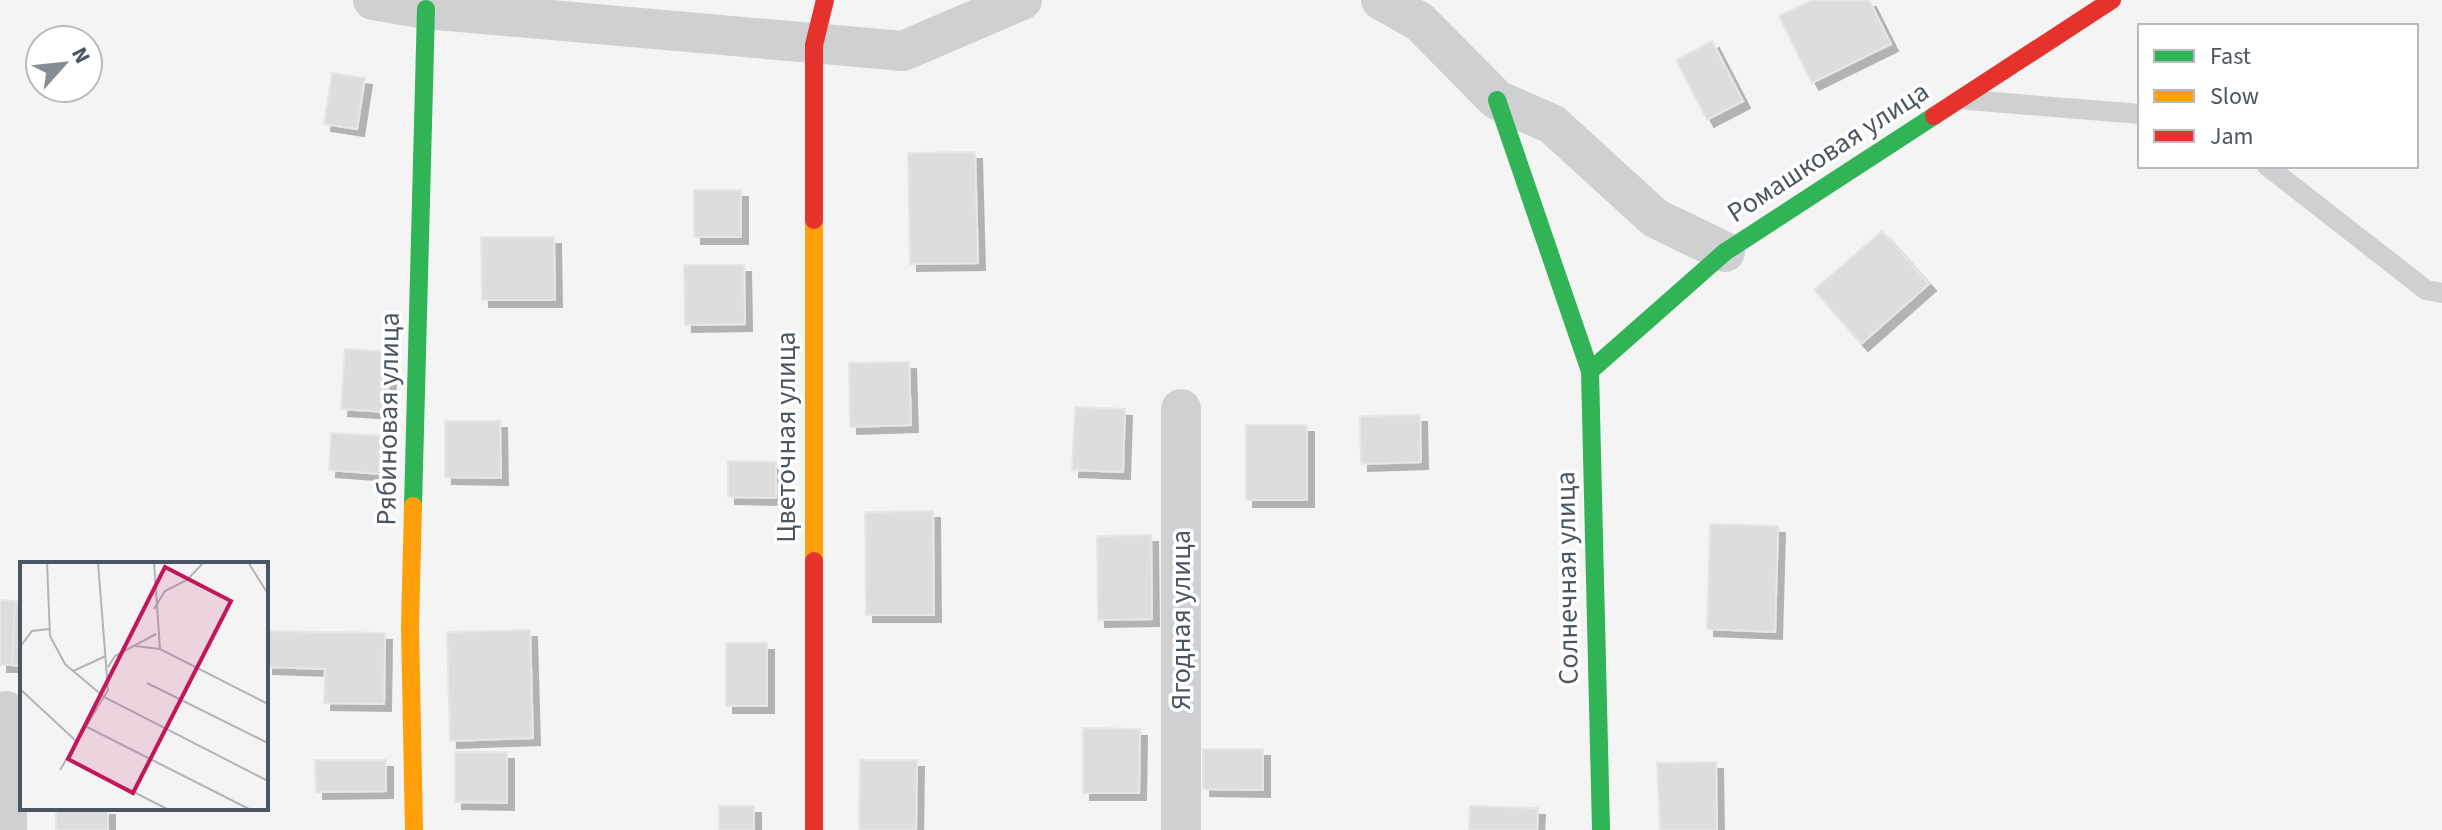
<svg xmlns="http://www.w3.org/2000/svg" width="2442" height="830" font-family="'Source Sans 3',sans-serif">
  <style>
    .building { fill: #ddddde; stroke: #e5e6e7; stroke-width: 2; filter: url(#shadow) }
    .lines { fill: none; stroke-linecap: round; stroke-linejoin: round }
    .lane { stroke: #ced0d2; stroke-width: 20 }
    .street { stroke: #ced0d2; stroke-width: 40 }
    .fast { stroke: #30b455; stroke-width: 18 }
    .slow { stroke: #ff9f0a; stroke-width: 18 }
    .jam { stroke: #e5322d; stroke-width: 18 }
    .labels { text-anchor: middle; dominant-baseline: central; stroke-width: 7; stroke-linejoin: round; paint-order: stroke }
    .street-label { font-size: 28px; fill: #4a5661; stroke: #fff }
    .inset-road { fill: none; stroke: #b0b5b9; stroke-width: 2 }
    .view { fill: #c2185b; fill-opacity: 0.15; stroke: #c2185b; stroke-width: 4 }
    .inset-edge { fill: none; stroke: #4a5661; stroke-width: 4 }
  </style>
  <defs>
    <filter id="shadow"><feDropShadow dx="7" dy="7" stdDeviation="0" flood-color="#0004"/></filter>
  </defs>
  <rect width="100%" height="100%" fill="#f4f4f4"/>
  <path class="building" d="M 1812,0 L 1869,0 L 1891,44 L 1812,83 L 1779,16 Z
    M 1712,41 L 1743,101 L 1707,120 L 1676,60 Z
    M 332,73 L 365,78 L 357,129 L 324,124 Z
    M 975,152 L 978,263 L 910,264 L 908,153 Z
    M 694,190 L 741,190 L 741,237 L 694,237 Z
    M 1882,231 L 1929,284 L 1861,344 L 1814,290 Z
    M 481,237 L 554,237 L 555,300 L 482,300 Z
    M 684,265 L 744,265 L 745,324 L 685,325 Z
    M 345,349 L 390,352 L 387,412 L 341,409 Z
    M 909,362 L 911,425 L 850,427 L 849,363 Z
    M 1075,407 L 1125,409 L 1123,472 L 1072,470 Z
    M 1420,415 L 1421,462 L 1361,464 L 1360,416 Z
    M 445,421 L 500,421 L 501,478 L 445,477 Z
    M 1246,425 L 1307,425 L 1307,500 L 1246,500 Z
    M 331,433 L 384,436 L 381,474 L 329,470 Z
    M 728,461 L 776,462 L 776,498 L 728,497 Z
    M 933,511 L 934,615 L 866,615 L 865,512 Z
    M 1710,524 L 1778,526 L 1775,632 L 1707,629 Z
    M 1151,535 L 1152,619 L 1098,620 L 1097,536 Z
    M 0,600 L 15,601 L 12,665 L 0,665 Z
    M 15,601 L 22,601 L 22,666 L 12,665 Z
    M 530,630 L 533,738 L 450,741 L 447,632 Z
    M 266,631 L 385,633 L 384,704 L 324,703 L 325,669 L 266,667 Z
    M 726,643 L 767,643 L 767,706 L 726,706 Z
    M 1083,728 L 1140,729 L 1139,793 L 1083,793 Z
    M 1203,749 L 1263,749 L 1263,790 L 1203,789 Z
    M 455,752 L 507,752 L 507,803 L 455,802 Z
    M 315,760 L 386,760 L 386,791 L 316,792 Z
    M 860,760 L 917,760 L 916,830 L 859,830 Z
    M 1716,762 L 1717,830 L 1660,830 L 1657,763 Z
    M 719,806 L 754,806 L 754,830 L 719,830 Z
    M 1470,806 L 1538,808 L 1537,830 L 1469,830 Z
    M 56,808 L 108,808 L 108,830 L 56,830 Z"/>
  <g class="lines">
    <path class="lane" d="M 1968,100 L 2140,114
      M 2267,166 L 2426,290 L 2442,293"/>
    <path class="street" d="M 373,0 L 426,9 L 903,51 L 1022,0
      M 1381,0 L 1420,22 L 1497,100 L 1552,124 L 1655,218 L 1725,252
      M 6,711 L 7,830
      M 1181,830 L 1181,409"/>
    <path class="fast" d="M 1497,100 L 1590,371 L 1601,830
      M 1590,371 L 1725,252 L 1934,116
      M 413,506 L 426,9"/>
    <path class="slow" d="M 814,220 L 814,561
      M 413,506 L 410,627 L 414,830"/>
    <path class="jam" d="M 1934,116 L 2112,0
      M 814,220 L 814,45 L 825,0
      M 814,561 L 814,830"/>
  </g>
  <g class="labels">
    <g class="street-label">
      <text transform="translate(1828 152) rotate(-33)">Ромашковая улица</text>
      <text transform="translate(388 419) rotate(-89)">Рябиновая улица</text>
      <text transform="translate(786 437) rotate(-90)">Цветочная улица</text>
      <text transform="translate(1567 578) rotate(-91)">Солнечная улица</text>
      <text transform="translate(1181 620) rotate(-90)">Ягодная улица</text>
    </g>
  </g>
  <g transform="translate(20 562)">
    <rect width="248" height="248" fill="#f4f4f4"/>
    <path class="inset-road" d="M 27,0 L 30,74 L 45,102 L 84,135 L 248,219M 134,0 L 140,87M 228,0 L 248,32M 134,47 L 145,29 L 167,18 L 184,0M 115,84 L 140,87 L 248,142M 0,85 L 12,69 L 29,67M 88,105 L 95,94 L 136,72M 53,109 L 86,94M 127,121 L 248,181M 0,127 L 55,178M 65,164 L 231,248M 40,208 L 88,128 L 78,0M 104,225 L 149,248"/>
    <path class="view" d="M 145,5 L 211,39 L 113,231 L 48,197 Z"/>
    <rect width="248" height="248" class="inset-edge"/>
  </g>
  <rect x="2138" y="24" width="280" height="144" fill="#ffffff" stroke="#b7bbc0" stroke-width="2"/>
  <rect x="2154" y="50" width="40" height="12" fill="#30b455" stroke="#b7bbc0" stroke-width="2"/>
  <text x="2210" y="64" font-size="24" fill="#4a5661">Fast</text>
  <rect x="2154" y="90" width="40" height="12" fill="#ff9f0a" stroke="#b7bbc0" stroke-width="2"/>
  <text x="2210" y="104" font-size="24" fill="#4a5661">Slow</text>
  <rect x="2154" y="130" width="40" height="12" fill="#e5322d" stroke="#b7bbc0" stroke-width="2"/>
  <text x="2210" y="144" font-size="24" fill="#4a5661">Jam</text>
  <g transform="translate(64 64) rotate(63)"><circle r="38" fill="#ffffff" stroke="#b7bbc0" stroke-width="2"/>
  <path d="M0-6L14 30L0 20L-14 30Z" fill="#868d94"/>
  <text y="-12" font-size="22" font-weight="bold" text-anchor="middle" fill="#4a5661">N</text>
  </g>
</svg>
